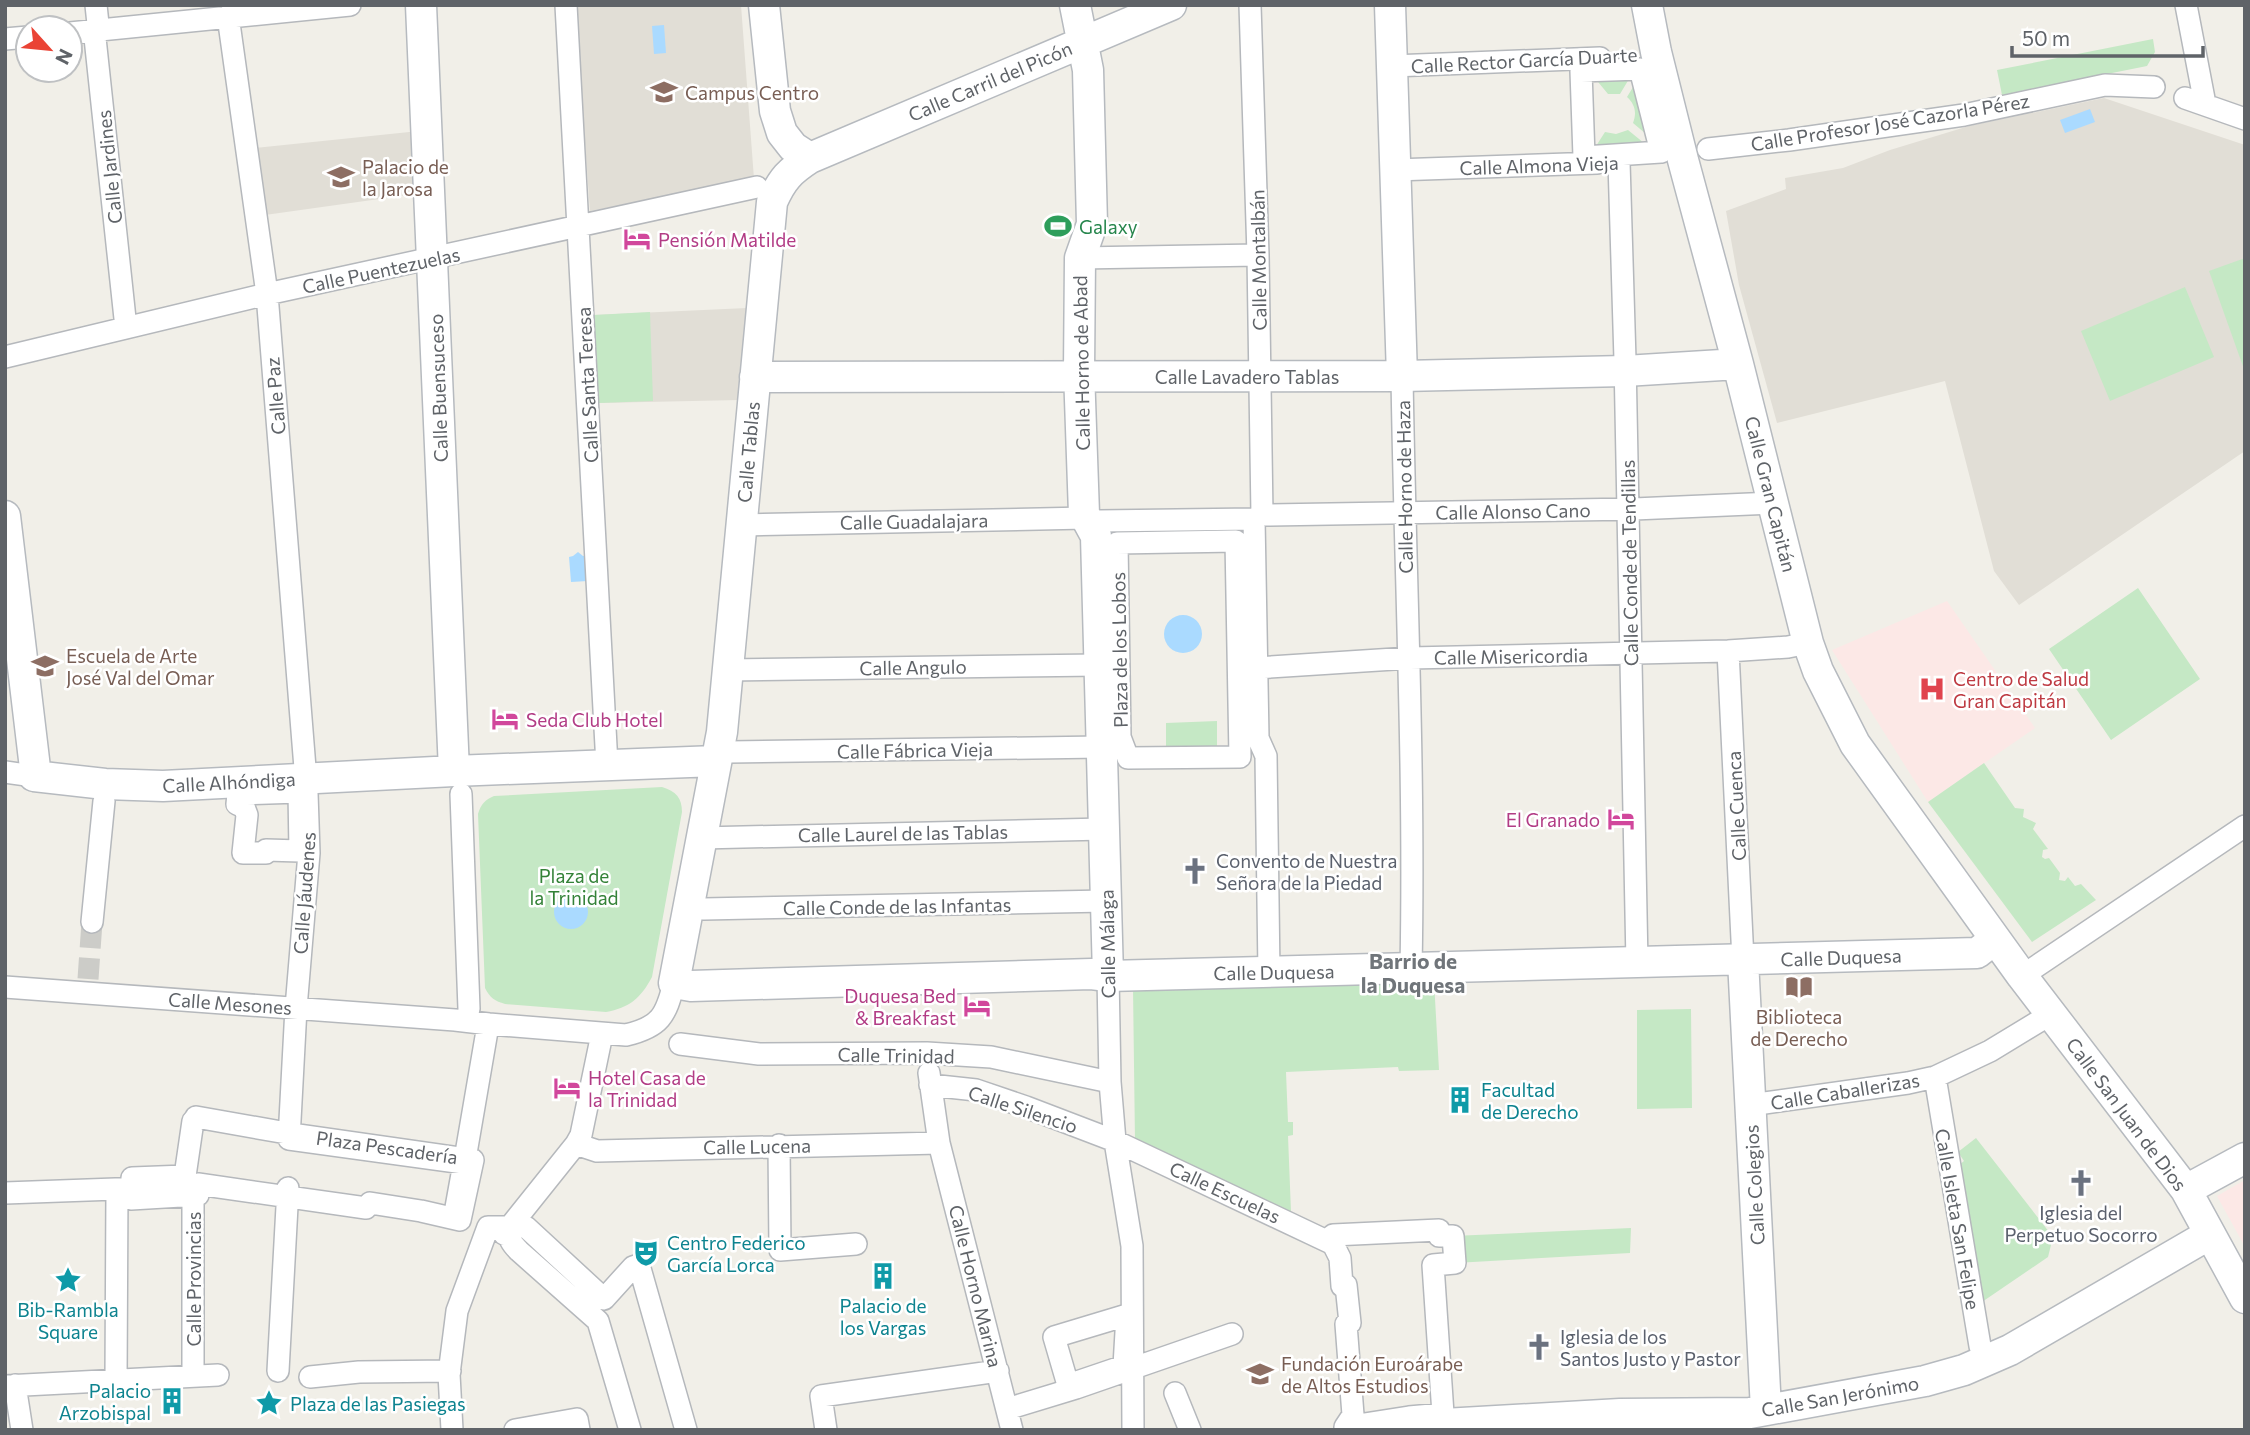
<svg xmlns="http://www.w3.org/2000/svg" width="2250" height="1435" font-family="Commissioner,sans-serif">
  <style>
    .education { fill: #e1ded6 }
    .medical { fill: #fce8e6 }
    .green { fill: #c5e8c5 }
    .water { fill: #aadaff }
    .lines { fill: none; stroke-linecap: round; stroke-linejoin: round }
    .street-tunnel { stroke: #ccccc8; stroke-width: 21; stroke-dasharray: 21 10; stroke-linecap: butt }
    .street-casing { stroke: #b5b8bc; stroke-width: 24 }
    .secondary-casing { stroke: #b6babf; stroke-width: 33 }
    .street { stroke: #fff; stroke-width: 21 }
    .secondary { stroke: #fff; stroke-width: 30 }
    .labels { text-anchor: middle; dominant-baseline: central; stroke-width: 5; stroke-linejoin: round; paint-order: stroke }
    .street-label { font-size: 19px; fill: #5f6368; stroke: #fff }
    .education-label { font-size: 19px; fill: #785e54; stroke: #fff; text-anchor: start }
    .leisure-label { font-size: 19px; fill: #27864d; stroke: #fff; text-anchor: start }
    .hotel-label { font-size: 19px; fill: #b23c85; stroke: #fff; text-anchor: start }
    .health-label { font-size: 19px; fill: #be3a42; stroke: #fff; text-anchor: start }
    .worship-label { font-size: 19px; fill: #5b616d; stroke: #fff; text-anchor: start }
    .park-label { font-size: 19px; fill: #348238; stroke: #fff }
    .culture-label { font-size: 19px; fill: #0d838f; stroke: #fff; text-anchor: start }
    .neighbourhood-label { font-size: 21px; font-weight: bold; fill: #70757a; stroke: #fff }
  </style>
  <rect width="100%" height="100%" fill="#f1efe8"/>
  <path class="education" d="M 575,5 L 741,5 L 754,179 L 590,211 Z
    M 2104,98 L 2245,145 L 2245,451 L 2019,605 L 1994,571 L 1945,381 L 1777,423 L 1739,285 L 1726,211 L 1786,189 L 1785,178 L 1843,168 L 1890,150 L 1969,126 Z
    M 419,131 L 422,193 L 265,215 L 255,148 Z
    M 747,308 L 739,400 L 599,403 L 594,315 Z"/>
  <path class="medical" d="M 1947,601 L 2035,728 L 1928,802 L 1832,650 Z
    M 2245,1180 L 2245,1247 L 2217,1196 Z"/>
  <path class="green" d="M 2153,39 L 2155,52 L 2147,66 L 2002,95 L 1997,70 Z
    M 1635,69 L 1620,94 L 1608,94 L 1589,71 Z
    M 1641,74 L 1659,145 L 1633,123 C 1637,113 1635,104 1627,97 Z
    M 1628,130 L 1655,152 L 1589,157 L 1605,132 L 1616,134 Z
    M 2245,258 L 2245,372 L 2209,271 Z
    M 2185,287 L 2214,357 L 2110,401 L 2081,331 Z
    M 650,312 L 653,401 L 599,403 L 594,315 Z
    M 2138,588 L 2200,679 L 2111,740 L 2049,649 Z
    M 1217,721 L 1217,751 L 1166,751 L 1166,723 Z
    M 1984,763 L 2015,808 L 2024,809 L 2023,817 L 2036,823 L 2033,829 L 2048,849 L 2043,850 L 2042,857 L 2045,859 L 2049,858 L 2060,873 L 2059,880 L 2065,881 L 2068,877 L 2075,886 L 2081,884 L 2096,900 L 2032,942 L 1928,802 Z
    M 662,787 C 676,791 682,798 682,812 L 652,977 C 641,998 629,1008 606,1012 L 505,1004 C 495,1001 490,998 485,988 L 478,814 C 481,804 485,800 494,796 Z
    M 1434,981 L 1439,1070 L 1399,1071 L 1398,1067 L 1286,1072 L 1288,1122 L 1293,1122 L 1293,1135 L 1288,1136 L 1291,1212 L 1135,1141 L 1133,988 Z
    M 1691,1009 L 1692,1108 L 1637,1109 L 1637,1010 Z
    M 1976,1138 L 2053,1237 L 2048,1257 L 1982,1302 L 1958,1166 L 1964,1161 L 1958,1152 Z
    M 1631,1228 L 1630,1253 L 1455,1263 L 1453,1236 Z"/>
  <path class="water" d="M 664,25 L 666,53 L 654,54 L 652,26 Z
    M 2090,109 L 2095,122 L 2065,133 L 2060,120 Z
    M 578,552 L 583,556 L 587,556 L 588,581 L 571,582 L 569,557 L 573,556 Z
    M1164 634a19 19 0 1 1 38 0a19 19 0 1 1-38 0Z
    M554 912a17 17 0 1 1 34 0a17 17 0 1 1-34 0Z"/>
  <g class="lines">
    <path class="street-tunnel" d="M 88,979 L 92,922"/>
    <defs>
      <path id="street" d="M 96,5 L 98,24 L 95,38 L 126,328
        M 566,5 L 607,765
        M 1250,5 L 1258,255 L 1262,515
        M 2186,5 L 2205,104
        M 228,16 L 267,294 L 307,793 L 309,853 L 296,1008 L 289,1139 L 464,1163 L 455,1213
        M 70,33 L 350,5
        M 5,39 L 28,37
        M 1392,66 L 1600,58
        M 1640,69 L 1661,152 L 1584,157 L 1581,71 Z
        M 2185,98 L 2245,119
        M 1708,149 L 1789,140 L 1964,115 L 2105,85 L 2154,87
        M 1619,162 L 1625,360 L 1637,963
        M 1395,170 L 1597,163
        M 1080,258 L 1258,255
        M 5,357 L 267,294 L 757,187
        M 1402,376 C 1405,574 1415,771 1411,968
        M 1254,519 L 1258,738 L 1266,756 L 1269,973
        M 742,525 L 1086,518
        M 1091,527 L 1099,521 L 1254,519 L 1262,515 L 1269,515 L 1634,509 L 1773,503
        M 1236,541 L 1240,757 L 1128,758 L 1120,737 L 1117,543 Z
        M 1728,651 L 1743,960
        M 1256,668 L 1410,658 L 1728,651 L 1788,647 L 1808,643
        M 728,670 L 1099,665
        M 729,752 L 1101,747
        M 5,772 L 34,776
        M 299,792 L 300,851 L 266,850 L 266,853 L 243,853 L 247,815 L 244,807 L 237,804 L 238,794 Z
        M 461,794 L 469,1009
        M 701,838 L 1104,829
        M 688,907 L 704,909 L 1106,901
        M 92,922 L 104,801
        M 1108,976 L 1110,1082 L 1115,1141 L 1132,1246 L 1133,1430
        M 2022,976 L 2245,826
        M 5,987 L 455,1020 L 489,1024 L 626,1035 C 660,1027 666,1016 674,983
        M 680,1044 L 759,1054 L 927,1053 L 991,1057 L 1110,1082
        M 929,1073 L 939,1143 L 1012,1430
        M 1935,1077 L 1980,1346 L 1986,1360
        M 930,1085 L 976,1090 L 1026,1107 L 1115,1141 L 1333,1244
        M 1750,1105 L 1908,1083 L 1935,1077 L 1990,1051 L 2051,1014
        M 196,1117 L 298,1135 L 473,1160 L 460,1220 L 421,1211 L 370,1203 L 366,1208 L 198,1184 L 198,1195 L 131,1199 L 132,1178 L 185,1176 L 193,1121 L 196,1121 Z
        M 576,1144 L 597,1151 L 939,1143
        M 779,1145 L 780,1250 L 856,1244
        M 465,1159 L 487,1031
        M 190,1183 L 193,1195 L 193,1375
        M 5,1193 L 143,1188
        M 509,1228 C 508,1239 512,1244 519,1251 L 598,1321 L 630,1430
        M 1439,1230 L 1439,1236 L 1453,1236 L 1455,1263 L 1433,1265 L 1443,1414 L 1409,1417 L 1345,1427 L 1353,1415 L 1346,1324 L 1350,1323 L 1346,1285 L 1342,1286 L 1340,1258 L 1333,1244 L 1333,1235 Z
        M 504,1234 L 576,1144 L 581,1135 L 602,1034
        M 1127,1315 L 1124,1366 L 1068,1385 L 1054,1337 Z
        M 278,1371 L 288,1188
        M 310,1377 L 359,1372 L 450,1371
        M 116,1380 L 117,1189
        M 15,1385 L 22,1430
        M 5,1386 L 218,1375
        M 1175,1393 L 1190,1430
        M 1007,1409 L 1076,1388 L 1232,1334
        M 452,1430 L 449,1374 L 457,1311 L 488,1227 L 526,1227 L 604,1299 L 633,1267 L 639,1265 L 686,1430
        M 515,1430 L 577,1419 L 579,1430
        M 826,1430 L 821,1396 L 998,1371"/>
      <path id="secondary" d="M 421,5 L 454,771
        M 764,5 L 775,111 L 782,133 L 793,147 L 810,158
        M 1075,5 L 1088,70 L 1092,224 L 1080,258 L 1079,371 L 1084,514 L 1096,536 L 1108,976
        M 1171,5 L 810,158 C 790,171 782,179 772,202 L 722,732 L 674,983 L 691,986 L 1091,974 L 1108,976 L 1977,953 L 1995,939
        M 1390,5 L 1402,376
        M 1647,5 L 1656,52 L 1683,160 L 1738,364 L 1808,643 L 1818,671 L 1855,744 L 2022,976 L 2186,1190 L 2245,1298
        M 755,377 L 1402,376 L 1625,371 L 1738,364
        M 5,516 L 35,768 L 34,776 L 105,784 L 163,786 L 454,771 L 716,761
        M 1743,960 L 1766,1410
        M 2186,1190 L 2245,1158
        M 1392,1430 L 1409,1426 L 1620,1414 L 1750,1413 L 1925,1381 L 1964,1370 L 2010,1350 L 2210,1234"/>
    </defs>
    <use href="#street" class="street-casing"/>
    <use href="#secondary" class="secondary-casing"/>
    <use href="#street" class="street"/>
    <use href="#secondary" class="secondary"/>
  </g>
  <defs>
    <symbol id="university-bare" viewBox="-9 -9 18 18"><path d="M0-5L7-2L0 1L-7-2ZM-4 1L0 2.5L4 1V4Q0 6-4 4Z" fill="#8d6e63" stroke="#fff" stroke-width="2.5" paint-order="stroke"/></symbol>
    <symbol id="stadium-bare" viewBox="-9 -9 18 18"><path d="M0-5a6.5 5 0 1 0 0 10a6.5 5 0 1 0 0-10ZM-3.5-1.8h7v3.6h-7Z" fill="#2e9e5b" stroke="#fff" stroke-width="2.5" paint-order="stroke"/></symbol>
    <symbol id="hotel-bare" viewBox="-9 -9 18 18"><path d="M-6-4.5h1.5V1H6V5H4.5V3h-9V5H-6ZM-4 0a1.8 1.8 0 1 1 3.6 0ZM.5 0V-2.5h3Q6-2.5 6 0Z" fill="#d1479c" stroke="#fff" stroke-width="2.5" paint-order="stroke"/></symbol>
    <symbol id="hospital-bare" viewBox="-9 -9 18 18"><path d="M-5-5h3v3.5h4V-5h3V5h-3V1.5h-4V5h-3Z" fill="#e0444e" stroke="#fff" stroke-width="2.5" paint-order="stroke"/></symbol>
    <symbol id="church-bare" viewBox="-9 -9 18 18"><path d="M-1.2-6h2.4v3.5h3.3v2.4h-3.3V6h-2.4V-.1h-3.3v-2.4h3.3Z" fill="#6b7280" stroke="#fff" stroke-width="2.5" paint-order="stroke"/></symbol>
    <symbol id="library-bare" viewBox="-9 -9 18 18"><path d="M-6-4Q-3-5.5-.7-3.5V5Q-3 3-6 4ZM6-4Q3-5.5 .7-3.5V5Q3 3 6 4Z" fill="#8d6e63" stroke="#fff" stroke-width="2.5" paint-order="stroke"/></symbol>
    <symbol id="building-bare" viewBox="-9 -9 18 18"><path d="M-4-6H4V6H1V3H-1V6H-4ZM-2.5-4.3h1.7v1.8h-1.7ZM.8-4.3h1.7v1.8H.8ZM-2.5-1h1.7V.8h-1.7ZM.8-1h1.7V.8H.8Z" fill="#0f9aa8" stroke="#fff" stroke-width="2.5" paint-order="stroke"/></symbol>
    <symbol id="theatre-bare" viewBox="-9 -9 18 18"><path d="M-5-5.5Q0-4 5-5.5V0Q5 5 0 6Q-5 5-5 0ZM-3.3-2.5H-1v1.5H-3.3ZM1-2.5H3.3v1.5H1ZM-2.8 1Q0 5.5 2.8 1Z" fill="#0f9aa8" stroke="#fff" stroke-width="2.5" paint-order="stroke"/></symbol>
    <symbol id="sight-bare" viewBox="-9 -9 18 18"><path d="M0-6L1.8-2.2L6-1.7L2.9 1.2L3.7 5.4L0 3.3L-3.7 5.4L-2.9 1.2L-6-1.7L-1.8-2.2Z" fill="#0f9aa8" stroke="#fff" stroke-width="2.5" paint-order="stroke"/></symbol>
  </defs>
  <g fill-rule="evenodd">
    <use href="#university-bare" x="645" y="73" width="38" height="38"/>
    <use href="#university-bare" x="322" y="158" width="38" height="38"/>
    <use href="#stadium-bare" x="1039" y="207" width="38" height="38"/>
    <use href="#hotel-bare" x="618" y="220" width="38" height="38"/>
    <use href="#university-bare" x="26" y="647" width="38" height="38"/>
    <use href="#hospital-bare" x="1913" y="670" width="38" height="38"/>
    <use href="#hotel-bare" x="486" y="700" width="38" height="38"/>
    <use href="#hotel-bare" x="1602" y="800" width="38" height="38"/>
    <use href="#church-bare" x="1176" y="852" width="38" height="38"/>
    <use href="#library-bare" x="1780" y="968" width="38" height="38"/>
    <use href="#hotel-bare" x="958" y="987" width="38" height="38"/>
    <use href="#hotel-bare" x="548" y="1069" width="38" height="38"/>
    <use href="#building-bare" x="1441" y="1081" width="38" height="38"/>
    <use href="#church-bare" x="2062" y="1164" width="38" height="38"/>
    <use href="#theatre-bare" x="627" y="1234" width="38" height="38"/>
    <use href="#building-bare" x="864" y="1257" width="38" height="38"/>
    <use href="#sight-bare" x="49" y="1261" width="38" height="38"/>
    <use href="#church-bare" x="1520" y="1328" width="38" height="38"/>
    <use href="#university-bare" x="1241" y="1355" width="38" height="38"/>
    <use href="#building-bare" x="153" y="1382" width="38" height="38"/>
    <use href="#sight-bare" x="250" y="1384" width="38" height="38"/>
  </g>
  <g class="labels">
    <g class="street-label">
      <text transform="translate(1524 60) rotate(-3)">Calle Rector García Duarte</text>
      <text transform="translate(990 81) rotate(-23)">Calle Carril del Picón</text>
      <text transform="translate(1890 122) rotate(-9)">Calle Profesor José Cazorla Pérez</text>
      <text transform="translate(1539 165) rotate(-2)">Calle Almona Vieja</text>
      <text transform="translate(109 167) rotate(-96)">Calle Jardines</text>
      <text transform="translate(1258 260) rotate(-91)">Calle Montalbán</text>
      <text transform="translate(381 270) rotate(-12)">Calle Puentezuelas</text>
      <text transform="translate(1081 363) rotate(-91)">Calle Horno de Abad</text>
      <text x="1247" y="376">Calle Lavadero Tablas</text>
      <text transform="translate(587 385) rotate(-93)">Calle Santa Teresa</text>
      <text transform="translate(438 388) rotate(-92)">Calle Buensuceso</text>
      <text transform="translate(275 396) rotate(-95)">Calle Paz</text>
      <text transform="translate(748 452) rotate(-85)">Calle Tablas</text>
      <text transform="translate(1404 487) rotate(-91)">Calle Horno de Haza</text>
      <text transform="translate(1771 494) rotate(76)">Calle Gran Capitán</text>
      <text transform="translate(1513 511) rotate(-1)">Calle Alonso Cano</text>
      <text transform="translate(914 521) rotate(-1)">Calle Guadalajara</text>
      <text transform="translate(1629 563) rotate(-91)">Calle Conde de Tendillas</text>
      <text transform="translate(1119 650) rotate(-91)">Plaza de los Lobos</text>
      <text transform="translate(1511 656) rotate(-1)">Calle Misericordia</text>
      <text transform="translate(913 667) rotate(-1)">Calle Angulo</text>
      <text transform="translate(915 750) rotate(-1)">Calle Fábrica Vieja</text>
      <text transform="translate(229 782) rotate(-3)">Calle Alhóndiga</text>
      <text transform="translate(1736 806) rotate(-93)">Calle Cuenca</text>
      <text transform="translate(903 833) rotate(-1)">Calle Laurel de las Tablas</text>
      <text transform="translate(304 893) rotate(-86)">Calle Jáudenes</text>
      <text transform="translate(897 906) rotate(-1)">Calle Conde de las Infantas</text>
      <text transform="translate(1107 944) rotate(-91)">Calle Málaga</text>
      <text transform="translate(1841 957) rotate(-2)">Calle Duquesa</text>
      <text transform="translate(1274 972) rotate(-1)">Calle Duquesa</text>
      <text transform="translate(230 1003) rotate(4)">Calle Mesones</text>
      <text transform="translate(896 1055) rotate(1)">Calle Trinidad</text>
      <text transform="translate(1845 1091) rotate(-9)">Calle Caballerizas</text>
      <text transform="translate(1023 1109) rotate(18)">Calle Silencio</text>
      <text transform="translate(2127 1114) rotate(53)">Calle San Juan de Dios</text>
      <text transform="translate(757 1146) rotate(-1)">Calle Lucena</text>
      <text transform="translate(387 1147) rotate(8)">Plaza Pescadería</text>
      <text transform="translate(1754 1185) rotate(-93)">Calle Colegios</text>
      <text transform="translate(1225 1192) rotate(25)">Calle Escuelas</text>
      <text transform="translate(1958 1219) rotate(80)">Calle Isleta San Felipe</text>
      <text transform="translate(193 1279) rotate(-90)">Calle Provincias</text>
      <text transform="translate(976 1286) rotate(76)">Calle Horno Marina</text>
      <text transform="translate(1840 1396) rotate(-10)">Calle San Jerónimo</text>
    </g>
    <g class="education-label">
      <text x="685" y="92">Campus Centro</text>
      <text x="362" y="166">Palacio de<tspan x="362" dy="22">la Jarosa</tspan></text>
      <text x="66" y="655">Escuela de Arte<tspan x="66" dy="22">José Val del Omar</tspan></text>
      <text x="1799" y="1016" text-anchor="middle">Biblioteca<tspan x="1799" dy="22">de Derecho</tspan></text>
      <text x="1281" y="1363">Fundación Euroárabe<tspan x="1281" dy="22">de Altos Estudios</tspan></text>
    </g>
    <g class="leisure-label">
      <text x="1079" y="226">Galaxy</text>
    </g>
    <g class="hotel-label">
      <text x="658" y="239">Pensión Matilde</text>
      <text x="526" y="719">Seda Club Hotel</text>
      <text x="1600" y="819" text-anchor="end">El Granado</text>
      <text x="956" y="995" text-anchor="end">Duquesa Bed<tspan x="956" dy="22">&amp; Breakfast</tspan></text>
      <text x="588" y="1077">Hotel Casa de<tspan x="588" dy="22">la Trinidad</tspan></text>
    </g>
    <g class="health-label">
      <text x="1953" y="678">Centro de Salud<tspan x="1953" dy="22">Gran Capitán</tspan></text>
    </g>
    <g class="worship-label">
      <text x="1216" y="860">Convento de Nuestra<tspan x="1216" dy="22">Señora de la Piedad</tspan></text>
      <text x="2081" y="1212" text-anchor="middle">Iglesia del<tspan x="2081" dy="22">Perpetuo Socorro</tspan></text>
      <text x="1560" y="1336">Iglesia de los<tspan x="1560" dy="22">Santos Justo y Pastor</tspan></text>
    </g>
    <g class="park-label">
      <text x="574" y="875">Plaza de<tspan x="574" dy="22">la Trinidad</tspan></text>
    </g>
    <g class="culture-label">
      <text x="1481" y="1089">Facultad<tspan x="1481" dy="22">de Derecho</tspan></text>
      <text x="667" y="1242">Centro Federico<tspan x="667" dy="22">García Lorca</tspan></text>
      <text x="883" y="1305" text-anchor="middle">Palacio de<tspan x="883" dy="22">los Vargas</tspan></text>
      <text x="68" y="1309" text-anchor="middle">Bib-Rambla<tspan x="68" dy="22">Square</tspan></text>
      <text x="151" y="1390" text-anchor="end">Palacio<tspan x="151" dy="22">Arzobispal</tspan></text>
      <text x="290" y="1403">Plaza de las Pasiegas</text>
    </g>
    <g class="neighbourhood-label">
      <text x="1413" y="960">Barrio de<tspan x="1413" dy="24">la Duquesa</tspan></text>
    </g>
  </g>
  <rect width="2250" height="1435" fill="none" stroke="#5f6368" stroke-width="14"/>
  <g transform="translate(49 49) rotate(117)"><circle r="33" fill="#ffffff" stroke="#bfc1c3" stroke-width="2"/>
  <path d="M0-5L12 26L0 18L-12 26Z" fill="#ea4335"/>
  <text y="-10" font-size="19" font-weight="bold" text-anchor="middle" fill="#5f6368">N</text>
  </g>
  <path d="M2012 46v10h191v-10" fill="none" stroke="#5f6368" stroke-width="3.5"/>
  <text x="2022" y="46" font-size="21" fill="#5f6368" stroke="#ffffff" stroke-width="5" paint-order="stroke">50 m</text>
</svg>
